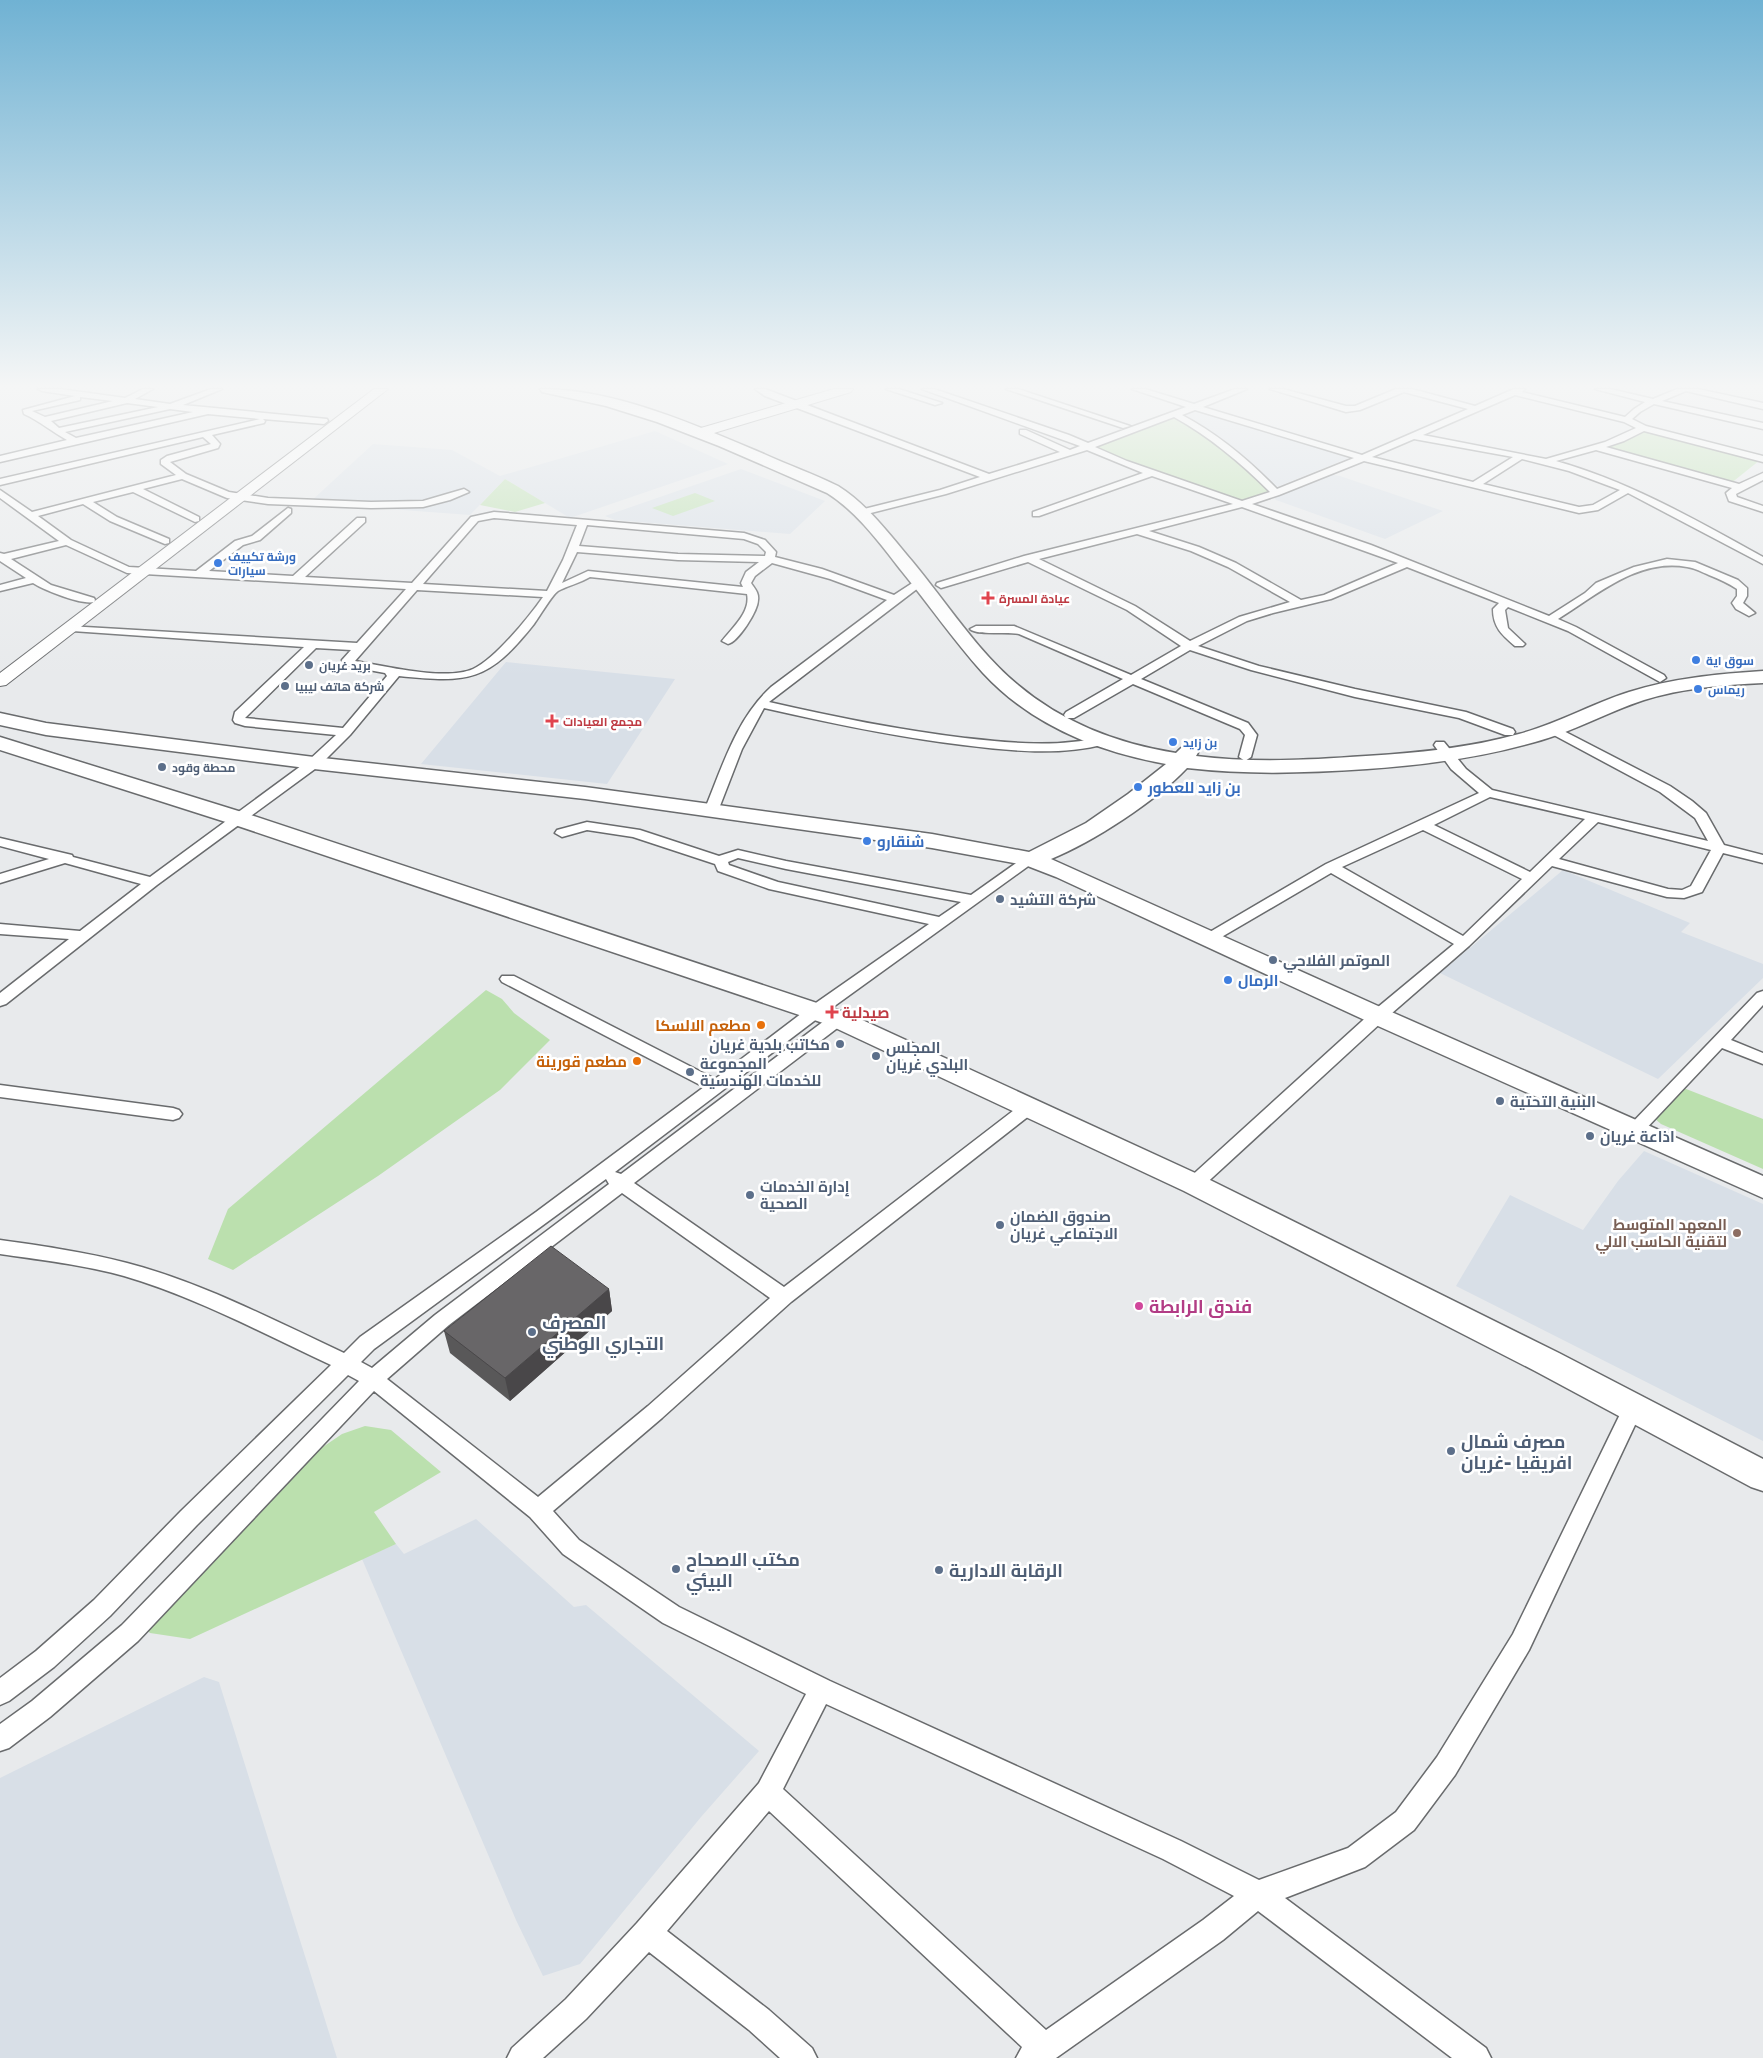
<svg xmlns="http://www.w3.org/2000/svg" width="1763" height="2058" font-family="'Golos Text',Cairo,sans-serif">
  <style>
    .built { fill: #d8dfe7 }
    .green { fill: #bbe0ae }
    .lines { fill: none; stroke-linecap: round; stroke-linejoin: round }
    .minor-casing { stroke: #696b6d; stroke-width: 3 }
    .secondary-casing { stroke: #696b6d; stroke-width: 2 }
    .primary-casing { stroke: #696b6d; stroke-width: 3 }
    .minor { fill: #fff; fill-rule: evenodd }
    .secondary { fill: #fff; fill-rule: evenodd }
    .primary { fill: #fff; fill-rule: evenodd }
    .wall { fill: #595859 }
    .shaded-wall { fill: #494749 }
    .building { fill: #686668; stroke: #494749 }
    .shop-dot { fill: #3f7fe0; stroke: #fff; stroke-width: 2 }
    .health-dot { fill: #e0444e; stroke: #fff; stroke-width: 2 }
    .service-dot { fill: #5c6f8a; stroke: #fff; stroke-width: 2 }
    .food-dot { fill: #e8710a; stroke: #fff; stroke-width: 2 }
    .education-dot { fill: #8d6e63; stroke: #fff; stroke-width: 2 }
    .hotel-dot { fill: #d1479c; stroke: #fff; stroke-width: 2 }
    .labels { text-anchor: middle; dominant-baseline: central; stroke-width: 5; stroke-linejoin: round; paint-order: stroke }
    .far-shop-label { font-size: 12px; font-weight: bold; fill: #366cbe; stroke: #fff; text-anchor: start }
    .far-health-label { font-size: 12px; font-weight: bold; fill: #be3a42; stroke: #fff; text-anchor: start }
    .far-service-label { font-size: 12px; font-weight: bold; fill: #4e5e75; stroke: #fff; text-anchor: start }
    .shop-label { font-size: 15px; font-weight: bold; fill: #366cbe; stroke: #fff; text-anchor: start }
    .service-label { font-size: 15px; font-weight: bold; fill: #4e5e75; stroke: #fff; text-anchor: start }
    .health-label { font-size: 15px; font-weight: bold; fill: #be3a42; stroke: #fff; text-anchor: start }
    .food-label { font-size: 15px; font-weight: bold; fill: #c56008; stroke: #fff; text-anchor: end }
    .education-label { font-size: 15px; font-weight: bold; fill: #785e54; stroke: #fff; text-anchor: end }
    .near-hotel-label { font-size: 18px; font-weight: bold; fill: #b23c85; stroke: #fff; text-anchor: start }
    .near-service-label { font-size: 18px; font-weight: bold; fill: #4e5e75; stroke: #fff; text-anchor: start }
  </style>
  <rect width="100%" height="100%" fill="#e8eaec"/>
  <path class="built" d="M 1194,410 L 1351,457 L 1277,487 L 1256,467 L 1182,415 Z
    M 655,431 L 728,464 L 570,518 L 505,479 L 470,515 L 309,503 L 373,444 L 452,450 L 500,476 Z
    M 741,469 L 825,501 L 790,534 L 615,520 L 605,516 Z
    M 1327,474 L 1340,476 L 1443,511 L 1385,539 L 1276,500 L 1271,494 Z
    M 506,662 L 675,679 L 607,784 L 421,764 Z
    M 1563,870 L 1690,923 L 1681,932 L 1763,964 L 1763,978 L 1658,1079 L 1440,973 Z
    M 1644,1151 L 1763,1204 L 1763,1441 L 1456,1286 L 1510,1195 L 1583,1230 L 1618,1181 Z
    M 476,1519 L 574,1607 L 586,1605 L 759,1751 L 701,1817 L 580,1964 L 543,1976 L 516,1920 L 362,1559 L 396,1544 L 404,1554 Z
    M 204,1677 L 219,1682 L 337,2058 L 0,2058 L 0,1778 Z"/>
  <path class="green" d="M 1176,415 L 1192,423 L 1274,492 L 1244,503 L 1088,447 Z
    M 1645,430 L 1760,460 L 1730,484 L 1605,449 L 1637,436 Z
    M 505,479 L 545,503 L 515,512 L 480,505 Z
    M 695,493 L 715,501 L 673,516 L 652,508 Z
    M 486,990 L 502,999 L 514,1013 L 550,1040 L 500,1090 L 378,1176 L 233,1270 L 208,1259 L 228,1209 Z
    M 1681,1087 L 1763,1119 L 1763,1169 L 1661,1124 L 1654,1118 Z
    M 365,1426 L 391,1430 L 441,1472 L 374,1512 L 396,1544 L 190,1639 L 150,1633 L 145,1628 L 314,1453 L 342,1434 Z"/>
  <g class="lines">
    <defs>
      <path id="minor" d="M 38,389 L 60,389 L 125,398 L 143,389 L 153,389 L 135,399 L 170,404 L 211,389 L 222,389 L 183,405 L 327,419 L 328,421 L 324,424 L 263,419 L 265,421 L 264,423 L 212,435 L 220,444 L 218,448 L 170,462 L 186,474 L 229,492 L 268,498 L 371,502 L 423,501 L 464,489 L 469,492 L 450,500 L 423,507 L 371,508 L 268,504 L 227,498 L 182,479 L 143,489 L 199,517 L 199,521 L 195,522 L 133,492 L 93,502 L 117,517 L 169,539 L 169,543 L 165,544 L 110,521 L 83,504 L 38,516 L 71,540 L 129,567 L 196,571 L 235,541 L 252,536 L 288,508 L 291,509 L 291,513 L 260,540 L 243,545 L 209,571 L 293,576 L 357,518 L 365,518 L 365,522 L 305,577 L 412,583 L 471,517 L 494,512 L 744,533 L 765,540 L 776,552 L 775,557 L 822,569 L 894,595 L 917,580 L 921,579 L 926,582 L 769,702 C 834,717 899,730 965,738 C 1011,743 1056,748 1102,737 L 1108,741 L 1106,744 C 1058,756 1012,751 963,745 C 896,737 830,723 764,708 L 742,749 L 718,811 L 711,815 L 706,814 L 704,811 C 722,768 736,719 771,687 L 887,600 L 830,579 L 772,563 L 755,576 L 751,583 C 755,589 759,593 758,600 C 758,611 738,642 728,644 L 722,641 C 732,628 751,612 747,594 L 590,577 C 580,583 567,586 558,591 C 552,595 540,616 534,624 C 488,682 469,683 399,676 L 350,735 L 319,766 L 157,885 L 6,1004 L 0,1006 L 0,993 L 69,939 L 0,934 L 0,924 L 80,931 L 141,884 L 65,863 L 0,883 L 0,874 L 49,859 L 0,846 L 0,838 L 72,855 L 73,857 L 150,877 L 309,760 L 336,735 L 245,726 L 235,723 L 233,720 L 235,712 L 304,647 L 72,631 L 66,628 L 68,626 L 357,643 L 406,589 L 127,573 L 66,545 L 11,559 L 51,585 L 94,598 L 95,600 L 94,602 C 81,605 44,590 33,583 L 0,591 L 0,585 L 26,578 L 0,561 L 0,553 L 4,554 L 59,541 L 0,498 L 0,490 L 32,512 L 176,475 L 161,464 L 161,460 L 167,456 L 211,444 L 203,437 L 0,485 L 0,479 L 260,419 L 208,414 L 0,462 L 0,456 L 67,440 C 52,432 40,421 24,414 L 23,410 L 75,396 L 42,391 ZM 80,397 L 113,401 L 45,417 L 32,411 L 80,400 ZM 127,403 L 158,407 L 59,428 L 51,421 ZM 170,409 L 193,412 L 76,438 L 65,432 ZM 494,518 L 577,525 L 563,560 L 547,591 L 423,584 L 478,521 ZM 587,525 L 744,539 L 758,544 L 766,552 L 765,556 L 678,554 L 579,546 ZM 577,552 L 678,560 L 759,562 L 746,572 L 741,583 L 743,587 L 588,571 L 562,583 ZM 417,590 L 543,597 C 529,617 495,659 473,669 C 445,681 385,666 355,661 ZM 316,648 L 351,650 L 342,660 L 347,666 L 385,673 L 387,676 L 343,728 L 245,718 Z
        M 755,389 L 765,389 L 989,474 L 1060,452 L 1020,434 L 1020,430 L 1026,430 L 1070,450 L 1080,446 L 922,389 L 934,389 L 1069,435 L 1088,443 L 1186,407 L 1132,389 L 1145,389 L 1194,404 L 1235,389 L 1247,389 L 1203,407 L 1362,455 L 1468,409 L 1404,392 L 1360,410 L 1346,412 L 1270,389 L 1283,389 L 1346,406 L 1355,406 L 1396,389 L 1412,389 L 1475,406 L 1514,389 L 1525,389 L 1522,392 L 1625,417 L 1634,409 L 1645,402 L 1595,389 L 1610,389 L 1653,399 L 1677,389 L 1698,389 L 1763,403 L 1763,409 L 1686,391 L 1662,401 L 1763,423 L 1763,429 L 1654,404 L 1640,412 L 1632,419 L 1646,426 L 1763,456 L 1763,462 L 1644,431 L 1624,441 L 1606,447 L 1739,484 L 1763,473 L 1763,480 L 1736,494 L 1737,497 L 1763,506 L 1763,512 L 1729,501 L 1726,493 L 1732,488 L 1596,450 L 1556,461 C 1630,482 1696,520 1763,557 L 1763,564 L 1628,493 L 1598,510 L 1579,513 L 1364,461 L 1279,495 L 1252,504 L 1371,545 L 1549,616 L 1585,593 L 1596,583 L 1634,567 L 1667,559 L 1695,562 L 1738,580 L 1747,588 L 1747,596 L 1743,603 L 1755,613 L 1749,616 L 1736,609 L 1732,603 L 1737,596 L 1737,589 C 1728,583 1719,579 1709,575 C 1702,572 1695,568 1687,567 C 1638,558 1597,595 1558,619 L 1576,627 L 1664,675 L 1666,678 L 1660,682 L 1568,631 L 1508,607 L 1505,610 L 1508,628 L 1525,644 L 1523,646 L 1515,646 C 1502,635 1493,627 1493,609 L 1499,603 L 1407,567 L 1331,599 L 1273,613 L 1247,621 L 1198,646 L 1259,666 L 1355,689 L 1466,712 L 1513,729 L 1515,732 L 1513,735 L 1505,735 L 1459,718 L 1355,697 L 1251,670 L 1190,650 L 1141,679 L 1248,723 L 1257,735 L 1251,757 L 1245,761 L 1239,757 L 1245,735 L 1240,729 L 1133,684 L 1074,718 L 1066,718 L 1064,715 L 1066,712 L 1123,679 L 1019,634 C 1006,631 978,636 970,629 L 976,626 L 1014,626 L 1131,675 L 1181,646 L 1127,610 L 1028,562 L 941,588 L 936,585 L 937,583 L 1024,556 L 1233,504 L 1152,476 L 1039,516 L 1033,516 L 1033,512 L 1143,473 L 1087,450 L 946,494 L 859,516 L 854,513 L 856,511 L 940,490 L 980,477 L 765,396 ZM 1515,395 L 1624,422 L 1636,428 L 1605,442 L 1546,459 L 1423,435 ZM 1195,410 L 1354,458 L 1277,489 C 1249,460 1218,434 1182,415 ZM 1174,417 C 1210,437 1241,463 1270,492 L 1242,501 L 1127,461 L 1095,447 ZM 1414,439 L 1513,457 L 1473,482 L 1372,457 ZM 1522,459 L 1569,471 L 1620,490 L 1593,505 L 1579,507 L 1483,484 ZM 1242,507 L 1398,563 L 1324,595 L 1301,600 L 1236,563 L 1199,547 L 1149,531 ZM 1137,534 L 1191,551 L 1228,567 L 1290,602 L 1239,617 L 1190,641 L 1135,606 L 1039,559 Z
        M 886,389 L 899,389 L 942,403 L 935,405 Z
        M 1006,389 L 1018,389 L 1130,426 L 1123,428 Z
        M 1554,726 L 1670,786 L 1692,801 L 1706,813 L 1724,845 L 1763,855 L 1763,863 L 1723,853 L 1702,892 L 1684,898 L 1667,897 L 1552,866 L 1469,946 L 1384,1020 L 1200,1189 L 1194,1190 L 1188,1189 L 1185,1184 L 1188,1179 L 1372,1012 L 1454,944 L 1331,873 L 1213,942 L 1203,942 L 1200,939 L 1203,936 L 1326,864 L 1479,793 L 1451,769 L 1434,745 L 1436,742 L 1444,742 L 1466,769 L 1492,790 L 1708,841 L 1695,818 L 1660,792 L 1550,733 L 1548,730 L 1550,727 ZM 1490,797 L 1585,819 L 1530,872 L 1434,825 ZM 1598,822 L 1711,850 L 1691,886 L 1682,890 L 1668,889 L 1559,859 ZM 1423,830 L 1522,879 L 1463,936 L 1342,867 Z
        M 587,822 L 640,830 L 719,856 L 738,850 L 786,861 L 971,895 L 1026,856 L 1036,856 L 1038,859 L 822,1015 L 615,1172 L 621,1174 L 832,1015 L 844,1015 L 846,1019 L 844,1023 L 634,1183 L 784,1287 L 1022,1104 L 1028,1102 L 1034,1104 L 1037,1108 L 1034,1112 L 791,1302 L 662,1418 L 553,1511 L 579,1540 L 679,1607 L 830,1681 L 1181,1841 L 1259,1880 L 1348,1848 L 1396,1812 L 1437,1757 L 1513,1634 L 1626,1402 L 1633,1399 L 1640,1402 L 1643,1408 L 1529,1650 L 1455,1775 L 1414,1830 L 1365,1867 L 1285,1898 L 1486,2048 L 1491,2058 L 1452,2058 L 1258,1911 L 1223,1940 L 1056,2058 L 1016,2058 L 1022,2047 L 769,1811 L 667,1931 L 769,2010 L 812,2048 L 817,2058 L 780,2058 L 749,2030 L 649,1952 L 586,2019 L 543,2058 L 507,2058 L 512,2048 L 566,1999 L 637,1923 L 759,1783 L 806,1694 L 663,1623 L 563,1554 L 530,1517 L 374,1391 L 138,1641 L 50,1717 L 9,1748 L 0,1751 L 0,1724 L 32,1701 L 122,1625 L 359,1381 L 348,1375 L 197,1525 L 110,1616 L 54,1667 L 9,1701 L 0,1705 L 0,1678 L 36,1651 L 94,1600 L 181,1511 L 331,1365 C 264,1334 196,1297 124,1276 C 84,1265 42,1260 0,1254 L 0,1240 C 43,1246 85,1252 127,1263 C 201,1282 275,1321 344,1353 L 360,1337 L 536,1212 L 704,1087 L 502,982 L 500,979 L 502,976 L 514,976 L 715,1079 L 810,1007 L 929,924 L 769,889 L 718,871 L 715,864 L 633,837 L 587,830 L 562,837 L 555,833 L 557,830 ZM 738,858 L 786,869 L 961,902 L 939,917 L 778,882 L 729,865 L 728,862 ZM 606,1179 L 609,1184 L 435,1315 L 372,1368 L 361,1362 L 374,1349 ZM 622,1193 L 770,1298 L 648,1406 L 538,1497 L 387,1379 L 449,1325 ZM 826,1704 L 1163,1859 L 1234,1896 L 1203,1920 L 1046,2030 L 783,1789 Z
        M 1763,991 L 1763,1005 L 1731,1040 L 1763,1053 L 1763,1064 L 1722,1048 L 1641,1134 L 1635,1136 L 1629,1134 L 1626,1130 L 1629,1126 L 1757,993 Z
        M 0,1085 L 173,1108 L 179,1110 L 182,1114 L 179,1118 L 173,1120 L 0,1097 Z"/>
      <path id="secondary" d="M 374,389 L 388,389 L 6,685 L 0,686 L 0,673 Z
        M 834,389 L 853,389 L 851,392 L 704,436 L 699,437 L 693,433 L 694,430 Z"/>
      <path id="primary" d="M 540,389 C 613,388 698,426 764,454 C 788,465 814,474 838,486 C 867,504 890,535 912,561 C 947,603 977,651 1018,685 C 1063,723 1119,744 1176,753 C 1182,746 1187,744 1196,747 L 1199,751 L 1196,756 C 1252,763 1309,760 1366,756 C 1417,753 1469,748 1519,734 C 1557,724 1591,704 1629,692 C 1672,678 1718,674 1763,671 L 1763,683 C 1723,685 1682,688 1644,700 C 1607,712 1573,732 1535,742 C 1480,758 1424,765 1367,769 C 1307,773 1247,775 1187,768 C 1156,801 1093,842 1051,859 L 1387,1010 L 1763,1176 L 1763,1198 L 1369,1022 L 1056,877 L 1025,865 L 932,848 L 585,799 L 314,769 L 46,735 L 0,725 L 0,713 L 46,723 L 314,757 L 585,787 L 932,834 L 1029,852 L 1086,823 L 1128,794 L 1166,764 C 1098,752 1031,725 983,673 C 953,640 928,603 900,569 C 879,542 856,511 827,493 L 719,446 L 657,422 L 606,406 L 542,392 Z
        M 0,737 L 248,814 L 847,1013 L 1204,1177 L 1559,1353 L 1763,1459 L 1763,1491 L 1751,1487 L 1535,1371 L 1184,1191 L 829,1025 L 232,824 L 0,750 Z"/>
    </defs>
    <use href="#minor" class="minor-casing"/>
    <use href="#secondary" class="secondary-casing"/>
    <use href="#primary" class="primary-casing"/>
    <use href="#minor" class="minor"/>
    <use href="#secondary" class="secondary"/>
    <use href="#primary" class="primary"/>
  </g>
  <path class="wall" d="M 609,1289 L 612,1311 L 510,1401 L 450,1353 L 444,1331 Z"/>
  <path class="shaded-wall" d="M 609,1289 L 612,1311 L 510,1401 L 505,1378 Z"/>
  <path class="building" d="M 551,1246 L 609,1289 L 505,1378 L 444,1331 Z"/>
  <linearGradient id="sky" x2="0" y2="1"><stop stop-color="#70b2d3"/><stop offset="0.57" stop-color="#f5f6f6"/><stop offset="1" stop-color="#f5f6f6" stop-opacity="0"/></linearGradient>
  <rect width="1763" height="677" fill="url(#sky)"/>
  <g class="shop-dot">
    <circle cx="218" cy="563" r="5"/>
    <circle cx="1696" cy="660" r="5"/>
    <circle cx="1698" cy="689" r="5"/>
    <circle cx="1173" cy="742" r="5"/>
    <circle cx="1138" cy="787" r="5"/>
    <circle cx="867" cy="841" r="5"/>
    <circle cx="1228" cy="980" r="5"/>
  </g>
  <g class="health-dot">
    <path d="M985.5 590.5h5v5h5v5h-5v5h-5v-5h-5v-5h5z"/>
    <path d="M549.5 713.5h5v5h5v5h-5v5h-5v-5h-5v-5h5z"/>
    <path d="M829.5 1004.5h5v5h5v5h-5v5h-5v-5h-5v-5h5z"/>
  </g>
  <g class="service-dot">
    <circle cx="309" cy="665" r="5"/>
    <circle cx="285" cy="686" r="5"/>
    <circle cx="162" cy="767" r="5"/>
    <circle cx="1000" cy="899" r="5"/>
    <circle cx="1273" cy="960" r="5"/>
    <circle cx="840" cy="1044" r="5"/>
    <circle cx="876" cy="1056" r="5"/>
    <circle cx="690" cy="1072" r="5"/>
    <circle cx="1500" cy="1101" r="5"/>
    <circle cx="1590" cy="1136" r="5"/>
    <circle cx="750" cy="1195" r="5"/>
    <circle cx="1000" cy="1225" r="5"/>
    <circle cx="532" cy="1332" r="5"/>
    <circle cx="1451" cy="1451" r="5"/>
    <circle cx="676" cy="1569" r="5"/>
    <circle cx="939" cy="1570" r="5"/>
  </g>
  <g class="food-dot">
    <circle cx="761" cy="1025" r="5"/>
    <circle cx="637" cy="1061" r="5"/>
  </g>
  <circle class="education-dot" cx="1737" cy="1233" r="5"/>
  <circle class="hotel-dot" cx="1139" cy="1306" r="5"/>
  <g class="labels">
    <g class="far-shop-label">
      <text x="228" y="556">ورشة تكييف<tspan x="228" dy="14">سيارات</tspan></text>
      <text x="1706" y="660">سوق اية</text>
      <text x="1708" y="689">ريماس</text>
      <text x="1183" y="742">بن زايد</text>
    </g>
    <g class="far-health-label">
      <text x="999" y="598">عيادة المسرة</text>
      <text x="563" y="721">مجمع العيادات</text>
    </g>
    <g class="far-service-label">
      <text x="319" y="665">بريد غريان</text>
      <text x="295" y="686">شركة هاتف ليبيا</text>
      <text x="172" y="767">محطة وقود</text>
    </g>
    <g class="shop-label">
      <text x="1148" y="787">بن زايد للعطور</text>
      <text x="877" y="841">شنقارو</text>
      <text x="1238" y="980">الرمال</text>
    </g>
    <g class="service-label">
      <text x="1010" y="899">شركة التشيد</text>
      <text x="1283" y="960">الموتمر الفلاحي</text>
      <text x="830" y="1044" text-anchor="end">مكاتب بلدية غريان</text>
      <text x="886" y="1047">المجلس<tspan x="886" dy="17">البلدي غريان</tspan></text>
      <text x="700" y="1063">المجموعة<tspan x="700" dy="17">للخدمات الهندسية</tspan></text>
      <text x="1510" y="1101">البنية التحتية</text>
      <text x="1600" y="1136">اذاعة غريان</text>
      <text x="760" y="1186">إدارة الخدمات<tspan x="760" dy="17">الصحية</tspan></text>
      <text x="1010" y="1216">صندوق الضمان<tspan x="1010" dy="17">الاجتماعي غريان</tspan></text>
    </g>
    <g class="health-label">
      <text x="842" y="1012">صيدلية</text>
    </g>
    <g class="food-label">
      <text x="751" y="1025">مطعم الالسكا</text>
      <text x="627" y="1061">مطعم قورينة</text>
    </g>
    <g class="education-label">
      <text x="1727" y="1224">المعهد المتوسط<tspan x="1727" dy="17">لتقنية الحاسب الالي</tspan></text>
    </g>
    <g class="near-hotel-label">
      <text x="1149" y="1306">فندق الرابطة</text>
    </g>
    <g class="near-service-label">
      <text x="542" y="1322">المصرف<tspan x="542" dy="21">التجاري الوطني</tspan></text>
      <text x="1461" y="1441">مصرف شمال<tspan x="1461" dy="21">افريقيا -غريان</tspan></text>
      <text x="686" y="1559">مكتب الاصحاح<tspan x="686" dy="21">البيئي</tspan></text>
      <text x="949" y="1570">الرقابة الادارية</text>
    </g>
  </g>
</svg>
